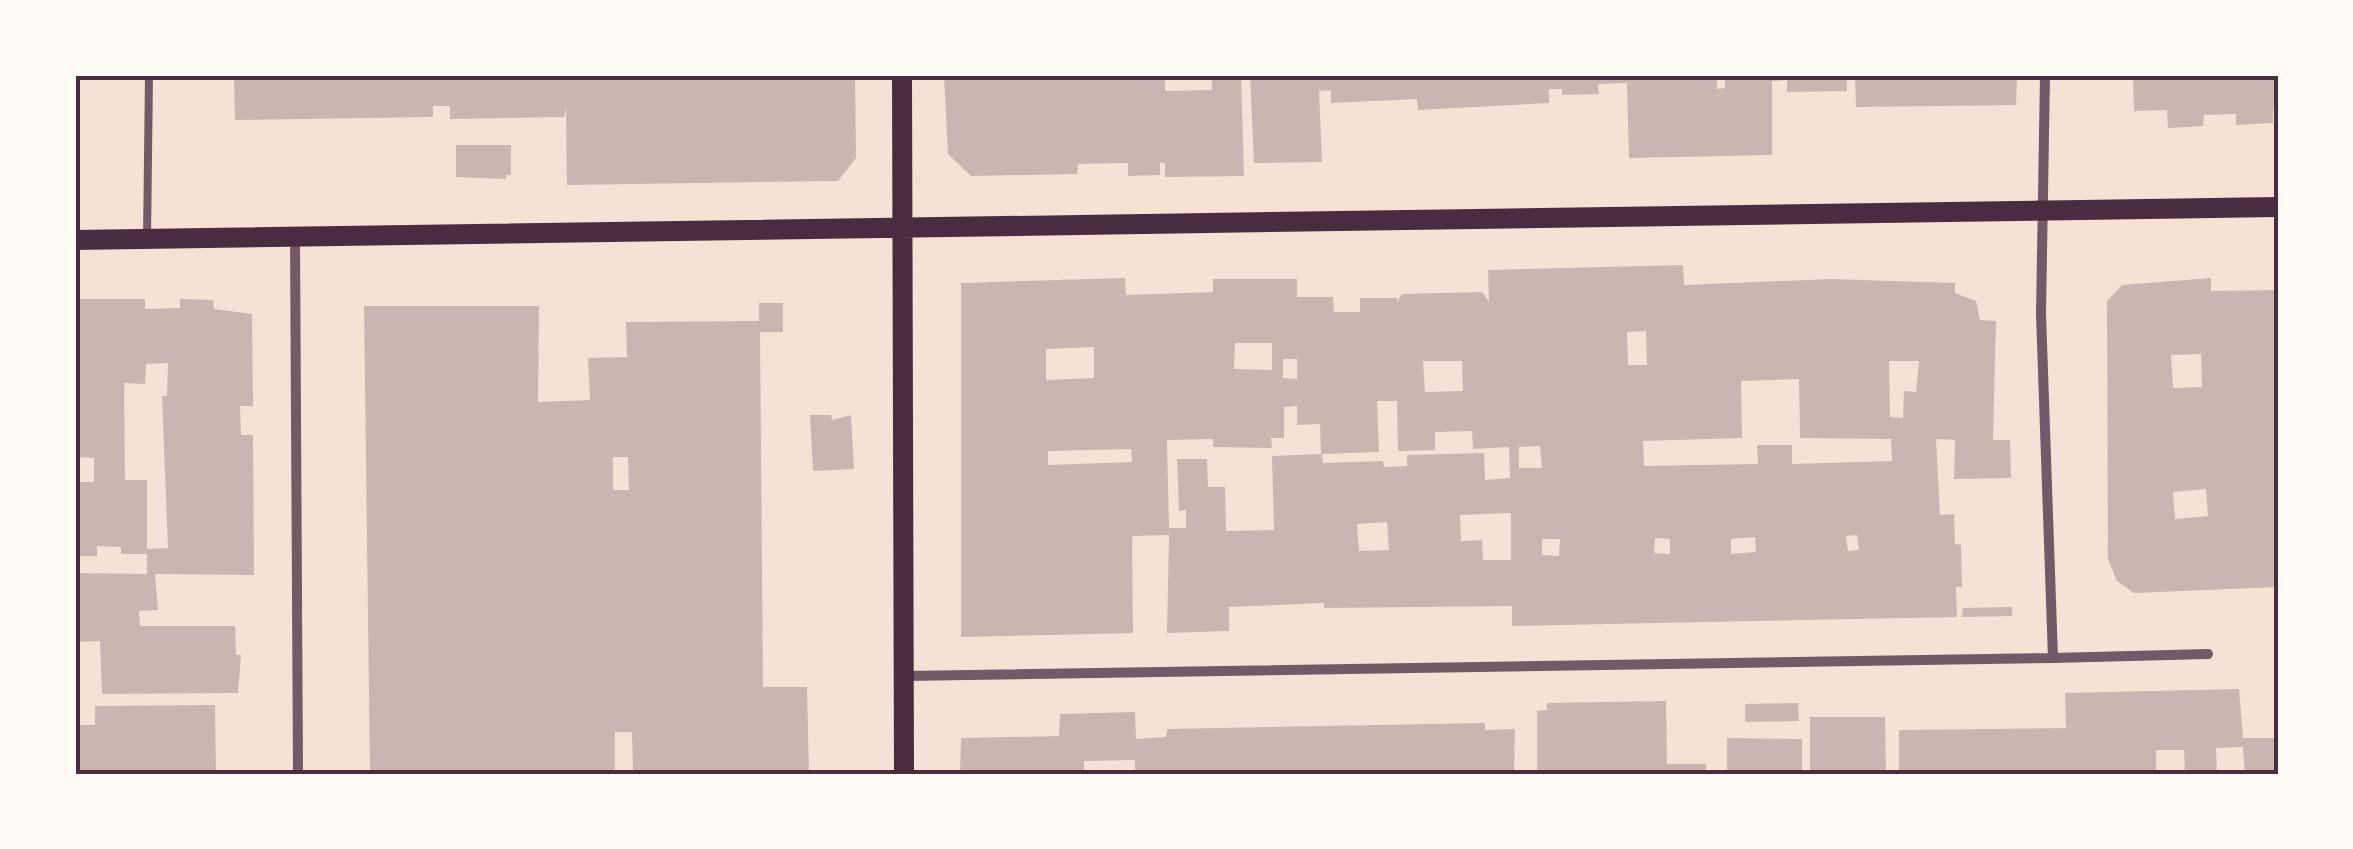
<svg xmlns="http://www.w3.org/2000/svg" width="2353" height="849" font-family="'Roboto Condensed',sans-serif">
  <style>
    .building { fill: #ccb4b1; fill-rule: evenodd }
    .lines { fill: none; stroke-linecap: round; stroke-linejoin: round }
    .service { stroke: #755966; stroke-width: 8 }
    .minor { stroke: #755966; stroke-width: 10 }
    .secondary { stroke: #4a2c40; stroke-width: 20 }
    .neatline { fill: none; stroke: #4a2c40; stroke-width: 4 }
  </style>
  <rect width="100%" height="100%" fill="#f7e1d7"/>
  <path class="building" d="M 234,75 L 855,75 L 856,158 L 838,181 L 567,185 L 566,108 L 564,117 L 450,119 L 450,106 L 433,106 L 433,117 L 235,120 Z
    M 944,75 L 1165,75 L 1165,91 L 1212,90 L 1212,75 L 1241,75 L 1244,176 L 1165,177 L 1165,163 L 1160,163 L 1160,175 L 1128,176 L 1128,163 L 1078,164 L 1077,174 L 971,176 L 948,154 Z
    M 1250,75 L 1717,75 L 1717,89 L 1725,88 L 1725,75 L 1847,75 L 1847,91 L 1787,92 L 1787,80 L 1772,81 L 1772,155 L 1629,158 L 1627,83 L 1598,84 L 1599,94 L 1562,95 L 1562,89 L 1549,89 L 1549,103 L 1418,110 L 1417,99 L 1331,103 L 1331,90 L 1319,91 L 1322,162 L 1254,163 Z
    M 1855,75 L 2017,75 L 2016,105 L 1856,107 Z
    M 2133,75 L 2278,75 L 2278,109 L 2273,109 L 2273,123 L 2236,125 L 2236,114 L 2204,115 L 2203,126 L 2168,128 L 2167,110 L 2134,111 Z
    M 456,145 L 511,145 L 511,175 L 506,175 L 506,179 L 456,177 Z
    M 1683,265 L 1684,285 L 1830,279 L 1955,283 L 1955,293 L 1976,301 L 1980,320 L 1996,321 L 1993,440 L 2010,440 L 2011,478 L 1954,479 L 1955,440 L 1936,439 L 1940,515 L 1954,514 L 1955,544 L 1961,545 L 1962,587 L 1956,587 L 1957,617 L 1512,626 L 1512,606 L 1324,608 L 1324,603 L 1229,607 L 1229,631 L 1167,633 L 1169,535 L 1132,536 L 1133,633 L 961,637 L 961,283 L 1125,278 L 1126,295 L 1213,292 L 1213,279 L 1297,279 L 1297,297 L 1333,297 L 1334,312 L 1360,312 L 1360,298 L 1397,298 L 1397,302 L 1402,294 L 1482,292 L 1489,302 L 1488,270 ZM 1646,331 L 1647,365 L 1628,365 L 1627,332 ZM 1235,343 L 1272,343 L 1272,370 L 1234,369 ZM 1094,347 L 1094,378 L 1046,380 L 1046,349 ZM 1283,359 L 1297,359 L 1297,379 L 1283,378 ZM 1423,361 L 1462,361 L 1463,391 L 1425,392 ZM 1889,361 L 1919,361 L 1916,392 L 1904,391 L 1903,418 L 1890,417 ZM 1799,379 L 1800,438 L 1891,439 L 1892,461 L 1792,464 L 1792,445 L 1757,445 L 1758,464 L 1644,466 L 1643,441 L 1742,438 L 1741,381 ZM 1377,401 L 1397,401 L 1398,451 L 1435,450 L 1435,432 L 1472,431 L 1473,449 L 1509,447 L 1510,478 L 1485,480 L 1484,453 L 1407,455 L 1407,466 L 1384,467 L 1383,461 L 1323,463 L 1322,454 L 1379,452 ZM 1297,406 L 1297,425 L 1320,424 L 1321,454 L 1272,456 L 1274,530 L 1226,531 L 1225,487 L 1208,487 L 1207,459 L 1177,459 L 1179,511 L 1186,510 L 1186,528 L 1169,528 L 1167,440 L 1213,439 L 1213,447 L 1272,448 L 1271,438 L 1284,438 L 1284,407 ZM 1540,446 L 1542,468 L 1519,468 L 1519,447 ZM 1131,449 L 1132,462 L 1048,465 L 1048,451 ZM 1511,513 L 1511,560 L 1483,560 L 1482,540 L 1461,541 L 1460,515 ZM 1387,522 L 1389,550 L 1359,551 L 1357,524 ZM 1857,535 L 1859,550 L 1848,551 L 1846,536 ZM 1755,537 L 1756,552 L 1731,554 L 1731,539 ZM 1655,538 L 1670,539 L 1670,554 L 1654,553 ZM 1542,539 L 1560,539 L 1559,556 L 1542,555 Z
    M 2211,278 L 2211,291 L 2278,290 L 2278,587 L 2134,593 L 2117,581 L 2108,559 L 2107,301 L 2122,285 ZM 2201,354 L 2202,387 L 2173,388 L 2171,355 ZM 2206,489 L 2208,516 L 2175,519 L 2173,492 Z
    M 75,299 L 145,299 L 145,309 L 180,308 L 180,299 L 213,300 L 214,309 L 252,314 L 253,406 L 240,406 L 241,435 L 253,435 L 254,575 L 155,574 L 158,610 L 139,611 L 140,626 L 235,626 L 236,655 L 241,655 L 238,693 L 102,694 L 100,641 L 75,642 L 75,573 L 147,574 L 147,554 L 121,554 L 121,547 L 97,546 L 97,556 L 75,556 L 75,482 L 94,482 L 94,458 L 76,457 ZM 168,363 L 167,396 L 162,396 L 168,548 L 147,549 L 147,480 L 125,480 L 124,383 L 145,384 L 146,364 Z
    M 759,303 L 783,303 L 783,332 L 760,332 L 763,687 L 807,687 L 809,774 L 633,774 L 632,732 L 615,732 L 615,774 L 370,774 L 364,306 L 539,306 L 538,402 L 590,400 L 588,358 L 627,357 L 626,322 L 759,321 ZM 613,457 L 628,457 L 629,490 L 613,490 Z
    M 810,415 L 831,415 L 832,420 L 851,415 L 854,469 L 813,471 Z
    M 2012,607 L 2012,616 L 1962,617 L 1963,608 Z
    M 2239,689 L 2243,738 L 2278,738 L 2278,774 L 2245,774 L 2243,747 L 2216,748 L 2217,774 L 2185,774 L 2184,750 L 2156,750 L 2156,774 L 1899,774 L 1899,730 L 2066,728 L 2065,693 Z
    M 1666,701 L 1667,764 L 1706,764 L 1706,774 L 1537,774 L 1537,711 L 1547,710 L 1547,703 Z
    M 1798,703 L 1799,721 L 1745,722 L 1745,704 Z
    M 215,705 L 216,774 L 75,774 L 75,725 L 95,725 L 95,706 Z
    M 1135,712 L 1136,739 L 1166,737 L 1167,729 L 1485,723 L 1485,730 L 1515,729 L 1514,774 L 1135,774 L 1135,760 L 1084,761 L 1084,774 L 960,774 L 961,738 L 1059,736 L 1060,714 Z
    M 1810,717 L 1885,717 L 1886,774 L 1810,774 Z
    M 1727,738 L 1802,739 L 1802,774 L 1727,774 Z"/>
  <g class="lines">
    <path class="service" d="M 147,239 L 149,75"/>
    <path class="minor" d="M 295,236 L 298,774
      M 2053,658 L 2208,654
      M 904,676 L 2053,658 L 2041,314 L 2045,75"/>
    <path class="secondary" d="M 902,75 L 904,774
      M 75,240 L 2278,207"/>
  </g>
  <rect width="2353" height="849" fill="none" stroke="#fffaf5" stroke-width="155"/>
  <rect x="78" y="78" width="2198" height="694" class="neatline"/>
</svg>
